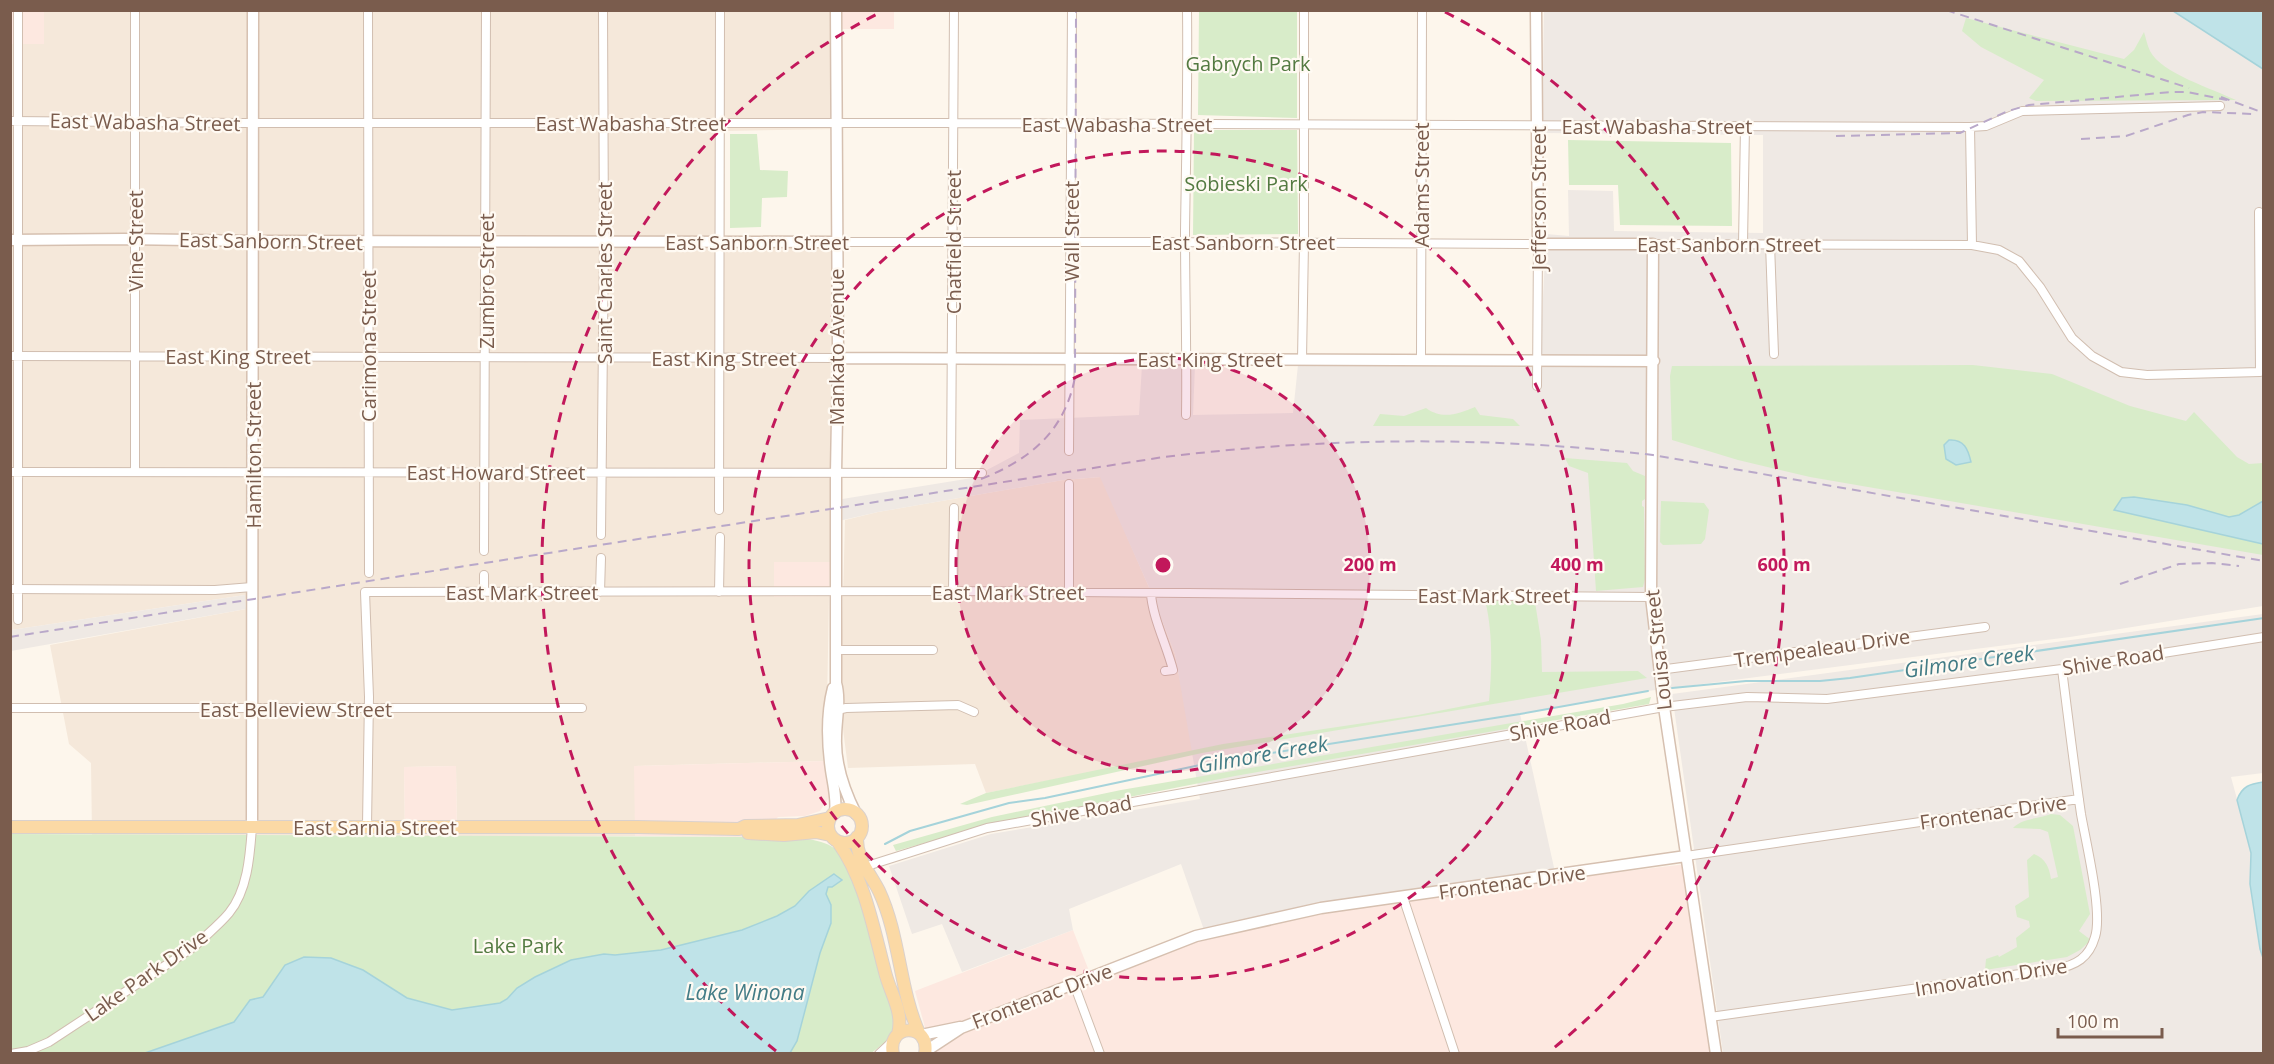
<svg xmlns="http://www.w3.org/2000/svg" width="2274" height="1064" font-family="'Open Sans',sans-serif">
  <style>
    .residential { fill: #f5e8da }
    .commercial { fill: #fde8e0 }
    .industrial { fill: #efe9e4 }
    .green { fill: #d8ecc9 }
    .water { fill: #bfe3e8; stroke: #a5d3da; stroke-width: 1.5 }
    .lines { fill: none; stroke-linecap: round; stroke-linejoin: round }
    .stream { stroke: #a5d3da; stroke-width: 2 }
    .street-casing { stroke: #d1beb0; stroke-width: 10 }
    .secondary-casing { stroke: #d6c0b0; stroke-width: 13 }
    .primary-casing { stroke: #dad1cd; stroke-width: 14 }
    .street { stroke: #fff; stroke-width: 8 }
    .secondary { stroke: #fff; stroke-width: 10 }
    .primary { stroke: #fbd9a5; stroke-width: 12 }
    .rail { stroke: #b9a8c9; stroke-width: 2; stroke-dasharray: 9 6; stroke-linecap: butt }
    .ring { fill: none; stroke: #c2185b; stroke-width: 3; stroke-dasharray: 10 8 }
    .labels { text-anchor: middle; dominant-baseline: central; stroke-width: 4.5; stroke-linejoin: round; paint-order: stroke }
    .park-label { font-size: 20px; fill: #537a41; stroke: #fffaf3 }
    .street-label { font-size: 20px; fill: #7a5c4d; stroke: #fffaf3 }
    .water-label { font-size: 21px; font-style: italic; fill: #437c86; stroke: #fffaf3 }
    .centre { fill: #c2185b; stroke: #fffaf3; stroke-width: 3 }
    .ring-label { font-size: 18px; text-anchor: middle; font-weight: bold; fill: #c2185b; stroke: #fffaf3; stroke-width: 4.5; stroke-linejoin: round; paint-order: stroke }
  </style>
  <rect width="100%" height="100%" fill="#fdf6ec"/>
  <path class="residential" d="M 44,10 L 839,11 L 840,129 L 724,131 L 725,245 L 831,246 L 830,562 L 774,562 L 774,596 L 829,596 L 826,761 L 635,766 L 635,836 L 457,836 L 456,766 L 404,767 L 405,836 L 92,835 L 91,763 L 69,744 L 50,645 L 246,609 L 245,595 L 11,630 L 10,44 L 44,43 Z
    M 1101,477 L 1148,585 L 1175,654 L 1194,756 L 1187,753 L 986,793 L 975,764 L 848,768 L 843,729 L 841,674 L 845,520 L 878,512 L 1063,480 Z"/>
  <path class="commercial" d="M 10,11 L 44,11 L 44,44 L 11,44 Z
    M 839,11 L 894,11 L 894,29 L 839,29 Z
    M 774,562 L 830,562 L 829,596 L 774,597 Z
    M 826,761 L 831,787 L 828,799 L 820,811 L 805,816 L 778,817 L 761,837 L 635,836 L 634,766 Z
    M 456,766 L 457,836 L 405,836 L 404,767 Z
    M 1687,864 L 1716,1053 L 932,1053 L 915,991 L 1073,930 L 1091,976 L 1196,936 L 1403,897 Z"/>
  <path class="industrial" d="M 1961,10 L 2173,11 L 2263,69 L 2263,606 L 2070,637 L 1648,691 L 1520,714 L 1555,872 L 1204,930 L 1181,864 L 1069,909 L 1073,930 L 962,972 L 942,924 L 912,934 L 889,866 L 991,834 L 1200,799 L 1175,654 L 1148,585 L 1100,477 L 1063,480 L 878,512 L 830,523 L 830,501 L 972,478 L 1019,453 L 1020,420 L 1139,415 L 1142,365 L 1195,365 L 1193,415 L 1293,413 L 1298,365 L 1540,364 L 1546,234 L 1569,236 L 1568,190 L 1613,191 L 1614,231 L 1763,233 L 1763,135 L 1542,133 L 1544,11 Z
    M 245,595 L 246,609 L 11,651 L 11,630 Z
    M 2263,614 L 2263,773 L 2231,777 L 2263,894 L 2263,1053 L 1723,1053 L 1672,694 Z"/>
  <path class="green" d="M 1199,11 L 1297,11 L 1297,118 L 1198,115 Z
    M 1966,18 L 2124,59 L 2134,50 L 2144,32 C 2146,38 2147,45 2150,51 C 2161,73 2213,89 2236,100 L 2036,101 L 2029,98 L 2044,80 L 1981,47 L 1962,31 Z
    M 1194,130 L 1297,130 L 1298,234 L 1193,235 Z
    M 730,134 L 757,134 L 760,170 L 788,171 L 787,197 L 762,198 L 761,227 L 730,228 Z
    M 1568,140 L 1731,143 L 1732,226 L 1620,225 L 1618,185 L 1569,185 Z
    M 1973,365 L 2052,374 L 2130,406 L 2186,421 L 2194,412 L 2237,457 L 2249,464 L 2263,463 L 2263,555 L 1810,477 L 1738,460 L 1672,440 L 1670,376 L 1672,366 Z
    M 1475,407 L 1480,415 L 1513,419 L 1520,426 L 1373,426 L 1380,414 L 1404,416 L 1426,408 C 1442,420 1458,414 1475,407 Z
    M 1565,458 L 1627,463 L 1633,471 L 1645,476 L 1645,499 L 1642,501 L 1642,506 L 1644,507 L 1645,579 L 1643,587 L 1596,591 L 1588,473 L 1569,466 Z
    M 1661,501 L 1704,503 L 1709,510 L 1705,539 L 1701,544 L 1663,545 L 1660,542 Z
    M 1485,600 L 1535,602 L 1541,640 L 1542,672 L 1638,671 L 1647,678 L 1202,753 L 967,805 L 960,804 L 986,793 L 1223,744 L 1418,715 L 1489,701 C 1492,669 1493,632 1485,600 Z
    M 1651,697 L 1649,704 L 1235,776 L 989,825 L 896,851 L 893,845 L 992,817 L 1121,790 L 1623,704 Z
    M 2051,814 L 2060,815 L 2073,826 L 2090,914 L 2079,931 L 2091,940 L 2080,950 L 2067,957 L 1985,970 L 1986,959 L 1998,955 L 1999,957 L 2017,947 L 2016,938 L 2030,927 L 2029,921 L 2017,917 L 2015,906 L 2029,897 L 2027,860 L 2034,854 C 2046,859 2049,867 2051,879 L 2058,877 L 2048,832 L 2040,829 L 2013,828 C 2022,818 2039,819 2051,814 Z
    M 11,834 L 761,837 C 781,837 818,836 834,848 C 858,866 885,987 895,1021 C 893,1038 883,1044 870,1054 L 11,1053 Z"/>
  <path class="water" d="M 2173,11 L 2263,11 L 2263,69 Z
    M 1949,440 C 1964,439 1968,449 1971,462 L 1956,465 L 1946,459 L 1944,445 Z
    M 2134,497 L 2187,505 L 2229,517 L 2239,515 L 2263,501 L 2263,544 L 2114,510 L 2122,498 Z
    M 2263,782 L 2264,782 L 2263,958 L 2260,949 L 2250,884 L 2251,853 L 2237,800 C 2242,786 2250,784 2263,782 Z
    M 834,874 L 842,880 L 832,887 L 828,887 L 826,894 L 831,905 L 831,923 L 820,953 L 797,1041 L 790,1053 L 145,1053 L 234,1022 L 250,1000 L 263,997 L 285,965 L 304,957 L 331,958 L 363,970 L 407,998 L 452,1010 L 500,1003 L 507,999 L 517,988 L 535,977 L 571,960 L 604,954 L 615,955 L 661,950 L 742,930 L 777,916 L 795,906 L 809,891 Z"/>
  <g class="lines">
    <path class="stream" d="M 1672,688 L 1746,681 L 1820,681 L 1850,678 L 2264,618
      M 885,844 L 910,831 L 1009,803 L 1045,798 L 1214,762 L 1520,714 L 1648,691"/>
    <defs>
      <path id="street" d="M 368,10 L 369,573
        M 10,121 L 242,123 L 954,123 L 1970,127 L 1986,126 L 2022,111 L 2220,106
        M 1970,127 L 1972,245
        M 836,242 L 1186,242 L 1538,244 L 1537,386
        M 1653,244 L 1972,245 L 1999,250 L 2019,261 L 2040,287 L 2072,338 L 2092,356 L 2121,372 L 2147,375 L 2260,372 L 2259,212
        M 1743,244 L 1745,126
        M 1770,244 L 1774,354
        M 10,356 L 838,358
        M 1302,360 L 1304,243 L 1304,10
        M 1421,360 L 1422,10
        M 1186,415 C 1187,354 1185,293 1185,231 C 1186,158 1188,84 1187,10
        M 1069,451 L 1072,10
        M 10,472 L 982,473
        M 135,472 L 135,10
        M 951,473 L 954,10
        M 719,510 L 720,10
        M 601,535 L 604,241 L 603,10
        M 484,551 L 486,10
        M 484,575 L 484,592
        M 10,589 L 215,590 L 252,587
        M 953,591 L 954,508
        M 600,592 L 601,558
        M 719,592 L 720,537
        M 1069,592 L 1069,484
        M 1151,593 C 1152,616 1167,646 1173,670 L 1165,671
        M 18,620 L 18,10
        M 836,650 L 933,650
        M 1659,670 L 1985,627
        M 10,708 L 582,708
        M 837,710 L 846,708 L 958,705 L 974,712
        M 367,826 L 369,697 L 365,592 L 953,591 L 1651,597
        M 1686,856 L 2079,799
        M 864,867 L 987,828 L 1664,707 L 1747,697 L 1827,699 L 2062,669 L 2264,637
        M 1403,897 L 1455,1054
        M 1074,984 L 1100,1054
        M 1710,1017 L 2056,969 C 2076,965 2089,958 2095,937 C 2103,912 2086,843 2081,814 C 2074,766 2068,717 2062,669
        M 11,1054 L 28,1051 L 49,1042 L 195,946 C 206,935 219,925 229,913 C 248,890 250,854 252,827
        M 879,1054 L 893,1041"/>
      <path id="secondary" d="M 836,10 L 838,358 L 836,473 L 836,683 C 841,700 836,720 836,738 C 835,765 844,790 856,814
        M 1536,10 L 1538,244 L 1653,244 L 1651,597 L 1664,707 L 1716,1054
        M 10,240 L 124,239 L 260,241 L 836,242
        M 838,358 L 1654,361
        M 833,688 C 826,715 827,742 831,770 C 833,784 837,798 835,813
        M 252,827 L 253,10
        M 921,1035 L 960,1027
        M 926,1051 L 961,1028 L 1196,936 L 1321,908 L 1686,856"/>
      <path id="primary" d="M828 826a17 17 0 1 1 34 0a17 17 0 1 1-34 0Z
        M 10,827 L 638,827 L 739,829 L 745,826 L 798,825 L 830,818
        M 748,833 L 784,835 L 816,832 L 830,835
        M 857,837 C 856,859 870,873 879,891 C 900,936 899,988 919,1033
        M 838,842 C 865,880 873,927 885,972 C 890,993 904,1012 898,1034
        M 893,1054 C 886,1023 931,1022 925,1054"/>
    </defs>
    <use href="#street" class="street-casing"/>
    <use href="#secondary" class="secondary-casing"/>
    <use href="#primary" class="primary-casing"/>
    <use href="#street" class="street"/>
    <use href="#secondary" class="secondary"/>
    <use href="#primary" class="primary"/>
    <path class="rail" d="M 1946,10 L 2189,88
      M 2221,97 L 2264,113
      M 1836,136 L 1960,133 L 2008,111 L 2029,105 L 2171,92 L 2187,92 L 2227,100
      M 2081,139 L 2126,136 L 2188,115 L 2203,112 L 2252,114
      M 981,479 C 1030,460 1065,431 1075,377 L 1076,10
      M 2120,584 L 2179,564 L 2212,563 L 2239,566
      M 10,637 L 1164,457 C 1327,437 1489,436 1653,455 L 2264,561"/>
  </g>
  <circle cx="1163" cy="565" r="207" fill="#c2185b" fill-opacity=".12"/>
  <g class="ring">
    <circle cx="1163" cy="565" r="207"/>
    <circle cx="1163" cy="565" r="414"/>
    <path d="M776 1051A621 621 0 0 1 881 12M1445 12A621 621 0 0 1 1550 1051"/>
  </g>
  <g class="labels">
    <g class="park-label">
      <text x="1248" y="63">Gabrych Park</text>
      <text x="1246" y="183">Sobieski Park</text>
      <text x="518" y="945">Lake Park</text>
    </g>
    <g class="street-label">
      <text transform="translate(145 122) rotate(1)">East Wabasha Street</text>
      <text x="631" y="123">East Wabasha Street</text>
      <text x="1117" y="124">East Wabasha Street</text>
      <text x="1657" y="126">East Wabasha Street</text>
      <text transform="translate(1421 185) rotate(-90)">Adams Street</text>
      <text transform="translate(1538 198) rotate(-90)">Jefferson Street</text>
      <text transform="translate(1071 231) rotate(-90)">Wall Street</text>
      <text transform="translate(135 241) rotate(-90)">Vine Street</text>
      <text transform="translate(271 241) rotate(1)">East Sanborn Street</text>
      <text x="757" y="242">East Sanborn Street</text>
      <text transform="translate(953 242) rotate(-90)">Chatfield Street</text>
      <text x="1243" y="242">East Sanborn Street</text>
      <text x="1729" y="244">East Sanborn Street</text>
      <text transform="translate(604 273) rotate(-90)">Saint Charles Street</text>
      <text transform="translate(486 281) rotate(-90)">Zumbro Street</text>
      <text transform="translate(368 346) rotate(-90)">Carimona Street</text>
      <text transform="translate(836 347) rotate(-90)">Mankato Avenue</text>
      <text x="238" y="356">East King Street</text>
      <text x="724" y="358">East King Street</text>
      <text x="1210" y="359">East King Street</text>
      <text transform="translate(253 455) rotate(-90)">Hamilton Street</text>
      <text x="496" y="472">East Howard Street</text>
      <text x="522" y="592">East Mark Street</text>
      <text x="1008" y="592">East Mark Street</text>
      <text x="1494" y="595">East Mark Street</text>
      <text transform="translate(1822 648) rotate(-8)">Trempealeau Drive</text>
      <text transform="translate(1658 650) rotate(-96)">Louisa Street</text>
      <text transform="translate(2113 660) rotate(-9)">Shive Road</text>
      <text x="296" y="709">East Belleview Street</text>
      <text transform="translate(1560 725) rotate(-10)">Shive Road</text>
      <text transform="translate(1081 811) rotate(-10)">Shive Road</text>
      <text transform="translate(1993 812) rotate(-8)">Frontenac Drive</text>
      <text x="375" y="827">East Sarnia Street</text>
      <text transform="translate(1512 882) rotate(-8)">Frontenac Drive</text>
      <text transform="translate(146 975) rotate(-35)">Lake Park Drive</text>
      <text transform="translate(1991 977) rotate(-9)">Innovation Drive</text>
      <text transform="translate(1042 996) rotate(-21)">Frontenac Drive</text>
    </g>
    <g class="water-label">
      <text transform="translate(1969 661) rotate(-8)">Gilmore Creek</text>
      <text transform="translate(1263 754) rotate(-10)">Gilmore Creek</text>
      <text x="745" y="992">Lake Winona</text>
    </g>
  </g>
  <circle cx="1163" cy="565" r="9" class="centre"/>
  <g class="ring-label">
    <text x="1370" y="571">200 m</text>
    <text x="1577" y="571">400 m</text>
    <text x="1784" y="571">600 m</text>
  </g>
  <rect width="2274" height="1064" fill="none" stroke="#7a5c4d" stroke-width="24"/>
  <path d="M2058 1028v9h104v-9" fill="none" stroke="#7a5c4d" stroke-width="3"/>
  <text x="2067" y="1028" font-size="18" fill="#7a5c4d" stroke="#fffaf3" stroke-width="4.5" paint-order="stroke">100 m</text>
</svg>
